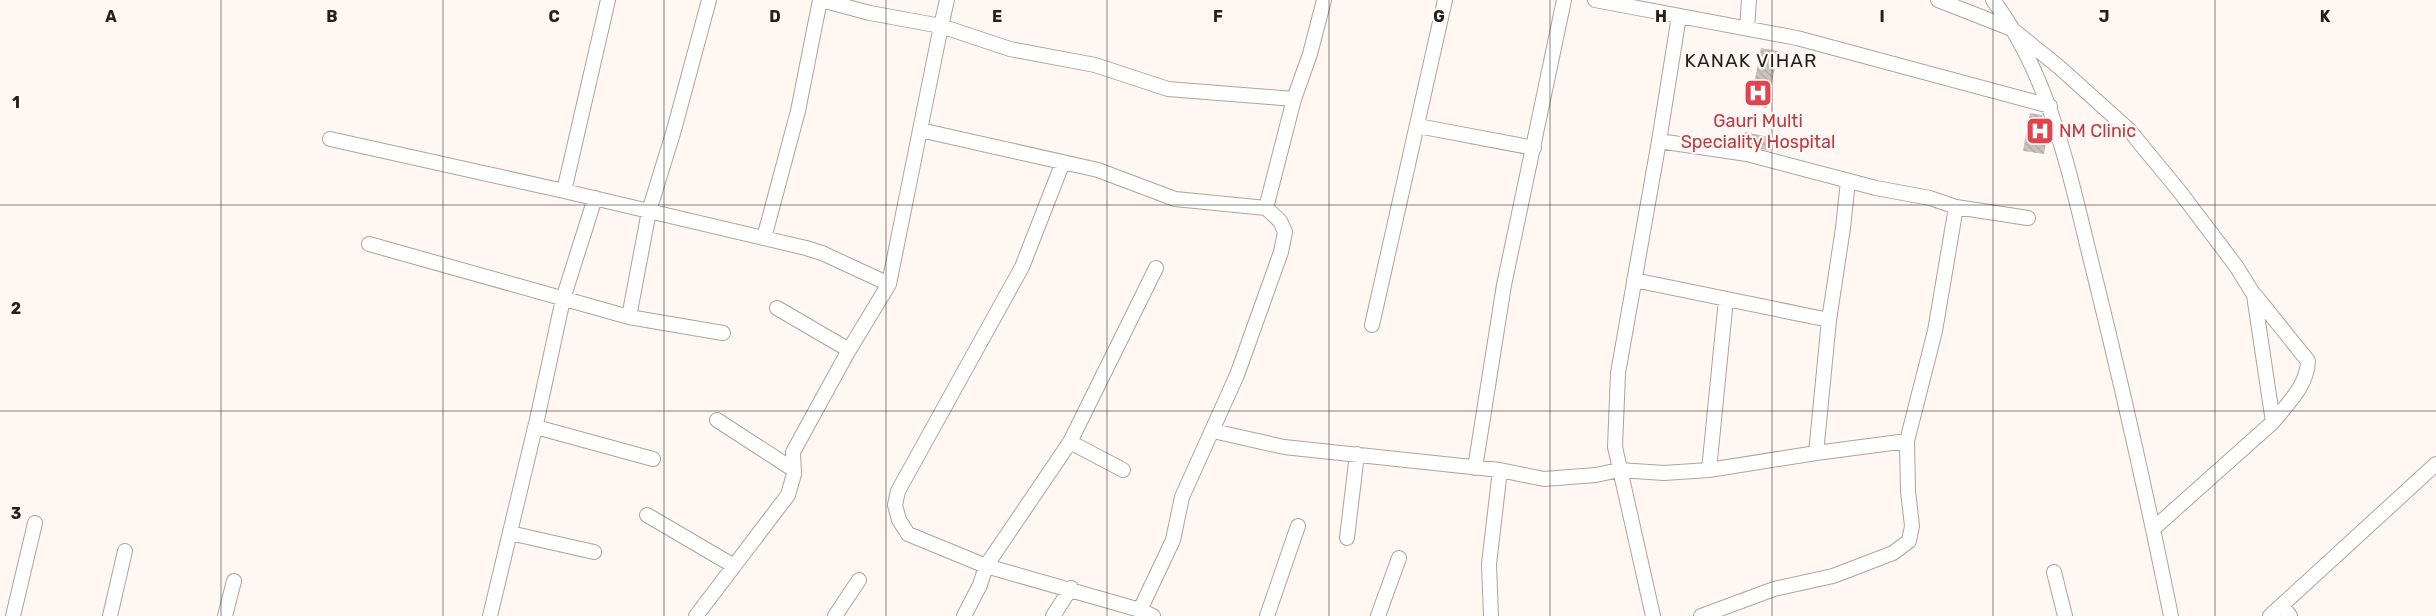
<svg xmlns="http://www.w3.org/2000/svg" width="2436" height="616" font-family="Rubik,sans-serif">
  <style>
    .building { fill: url(#building-back-hatch) }
    .lines { fill: none; stroke-linecap: round; stroke-linejoin: round }
    .minor-casing { stroke: #aea49e; stroke-width: 16 }
    .minor { stroke: #fff; stroke-width: 14 }
    .grid { fill: none; stroke: #231f1d; stroke-width: 1; stroke-opacity: 0.55 }
    .labels { text-anchor: middle; dominant-baseline: central; stroke-width: 4.5; stroke-linejoin: round; paint-order: stroke }
    .health-label { font-size: 18px; fill: #be3a42; stroke: #fef7f4 }
    .neighbourhood-label { font-size: 19px; letter-spacing: 1px; fill: #231f1d; stroke: #fef7f4 }
    .grid-label { font-size: 16px; text-anchor: middle; font-weight: bold; fill: #231f1d; stroke: #fef7f4; stroke-width: 4.5; stroke-linejoin: round; paint-order: stroke }
  </style>
  <defs>
    <pattern id="building-back-hatch" width="6" height="6" patternUnits="userSpaceOnUse" patternTransform="scale(1.25)"><rect width="6" height="6" fill="#ccc1bc"/><path d="M-1 5l2 2M0 0l6 6M5-1l2 2" fill="none" stroke="#afa5a1"/></pattern>
  </defs>
  <rect width="100%" height="100%" fill="#fef7f4"/>
  <path class="building" d="M 1761,48 L 1778,51 L 1767,108 L 1750,105 Z
    M 2030,113 L 2042,115 L 2048,132 L 2044,154 L 2023,151 Z
    M 1745,132 L 1773,138 L 1770,151 L 1742,144 Z"/>
  <g class="lines">
    <defs>
      <path id="minor" d="M 821,0 L 870,13 L 941,26 L 947,0
        M 1595,0 L 1797,38 L 2050,106
        M 1938,0 L 2012,29 L 2059,67 L 2129,130 L 2180,192 L 2236,266 L 2254,295 L 2273,422 L 2153,529
        M 1993,0 C 2053,80 2071,182 2095,277 C 2123,390 2148,502 2171,616
        M 1747,28 L 1749,0
        M 1418,126 L 1534,148
        M 330,139 L 564,191 L 806,248 L 822,253 L 889,284
        M 1659,141 L 1747,154 L 1876,188 L 1930,198 L 1956,207 L 1935,331 L 1907,441 L 1908,491 L 1912,526 L 1909,541 L 1893,553 L 1833,576 L 1774,589 L 1701,616
        M 1063,162 L 1022,267 L 898,491 L 895,505 L 899,520 L 908,534 L 986,566 L 1140,610
        M 564,191 L 608,0
        M 1956,207 L 2028,218
        M 1266,208 L 1294,99
        M 764,238 L 798,111 L 820,0
        M 369,244 L 629,317 L 649,211 L 674,130 L 709,0
        M 1634,280 L 1829,320
        M 2255,295 L 2308,361 C 2307,386 2288,403 2273,422
        M 777,308 L 849,350
        M 629,317 L 723,333
        M 1372,325 L 1445,0
        M 717,420 L 794,470
        M 536,427 L 653,459
        M 1213,431 L 1284,447 L 1500,470
        M 1070,442 L 1123,470
        M 1816,453 L 1907,441
        M 1475,468 L 1504,285 L 1564,0
        M 1709,470 L 1726,299
        M 647,515 L 734,566
        M 510,533 L 594,552
        M 1347,538 L 1357,454
        M 2054,572 L 2065,616
        M 13,616 L 35,523
        M 110,616 L 125,551
        M 225,616 L 234,581
        M 490,616 L 538,415 L 563,299 L 595,198
        M 696,616 L 788,495 L 794,474 L 793,452 L 849,350 L 889,284 L 920,130
        M 835,616 L 859,580
        M 964,616 L 980,585 L 986,566 L 1070,442 L 1156,268
        M 1053,616 L 1071,588
        M 1153,616 L 1140,610 L 1173,540 L 1182,497 L 1237,375 L 1281,252 L 1285,232 L 1280,221 L 1266,208 L 1175,199 L 1098,170 L 920,130 L 941,26 L 1010,49 L 1095,65 L 1168,89 L 1294,99 L 1310,54 L 1324,0
        M 1267,616 L 1298,526
        M 1378,616 L 1399,558
        M 1491,616 L 1489,564 L 1500,470 L 1544,479 L 1596,475 L 1619,470 L 1664,473 L 1709,470 L 1816,453 L 1829,320 L 1843,228 L 1848,181
        M 1653,616 L 1615,447 L 1618,373 L 1659,141 L 1679,16
        M 2270,616 L 2282,605
        M 2290,616 L 2282,605 L 2436,464"/>
    </defs>
    <use href="#minor" class="minor-casing"/>
    <use href="#minor" class="minor"/>
  </g>
  <path class="grid" d="M 221,0 L 221,616M 443,0 L 443,616M 664,0 L 664,616M 886,0 L 886,616M 1107,0 L 1107,616M 1329,0 L 1329,616M 1550,0 L 1550,616M 1772,0 L 1772,616M 1993,0 L 1993,616M 2215,0 L 2215,616M 0,205 L 2436,205M 0,411 L 2436,411"/>
  <defs>
    <symbol id="hospital-square" viewBox="-11 -11 22 22"><rect x="-9" y="-9" width="18" height="18" rx="4" fill="#e0444e" stroke="#fef7f4"/><path d="M-5-5h3v3.5h4V-5h3V5h-3V1.5h-4V5h-3Z" fill="#fff"/></symbol>
  </defs>
  <g fill-rule="evenodd">
    <use href="#hospital-square" x="1742" y="77" width="32" height="32"/>
    <use href="#hospital-square" x="2024" y="115" width="32" height="32"/>
  </g>
  <g class="labels">
    <g class="health-label">
      <text x="1758" y="121">Gauri Multi<tspan x="1758" dy="21">Speciality Hospital</tspan></text>
      <text x="2059" y="131" text-anchor="start">NM Clinic</text>
    </g>
    <g class="neighbourhood-label">
      <text x="1751" y="60">KANAK VIHAR</text>
    </g>
  </g>
  <g class="grid-label">
    <text x="111" y="22">A</text>
    <text x="332" y="22">B</text>
    <text x="554" y="22">C</text>
    <text x="775" y="22">D</text>
    <text x="997" y="22">E</text>
    <text x="1218" y="22">F</text>
    <text x="1439" y="22">G</text>
    <text x="1661" y="22">H</text>
    <text x="1882" y="22">I</text>
    <text x="2104" y="22">J</text>
    <text x="2325" y="22">K</text>
    <text x="16" y="108">1</text>
    <text x="16" y="314">2</text>
    <text x="16" y="519">3</text>
  </g>
</svg>
